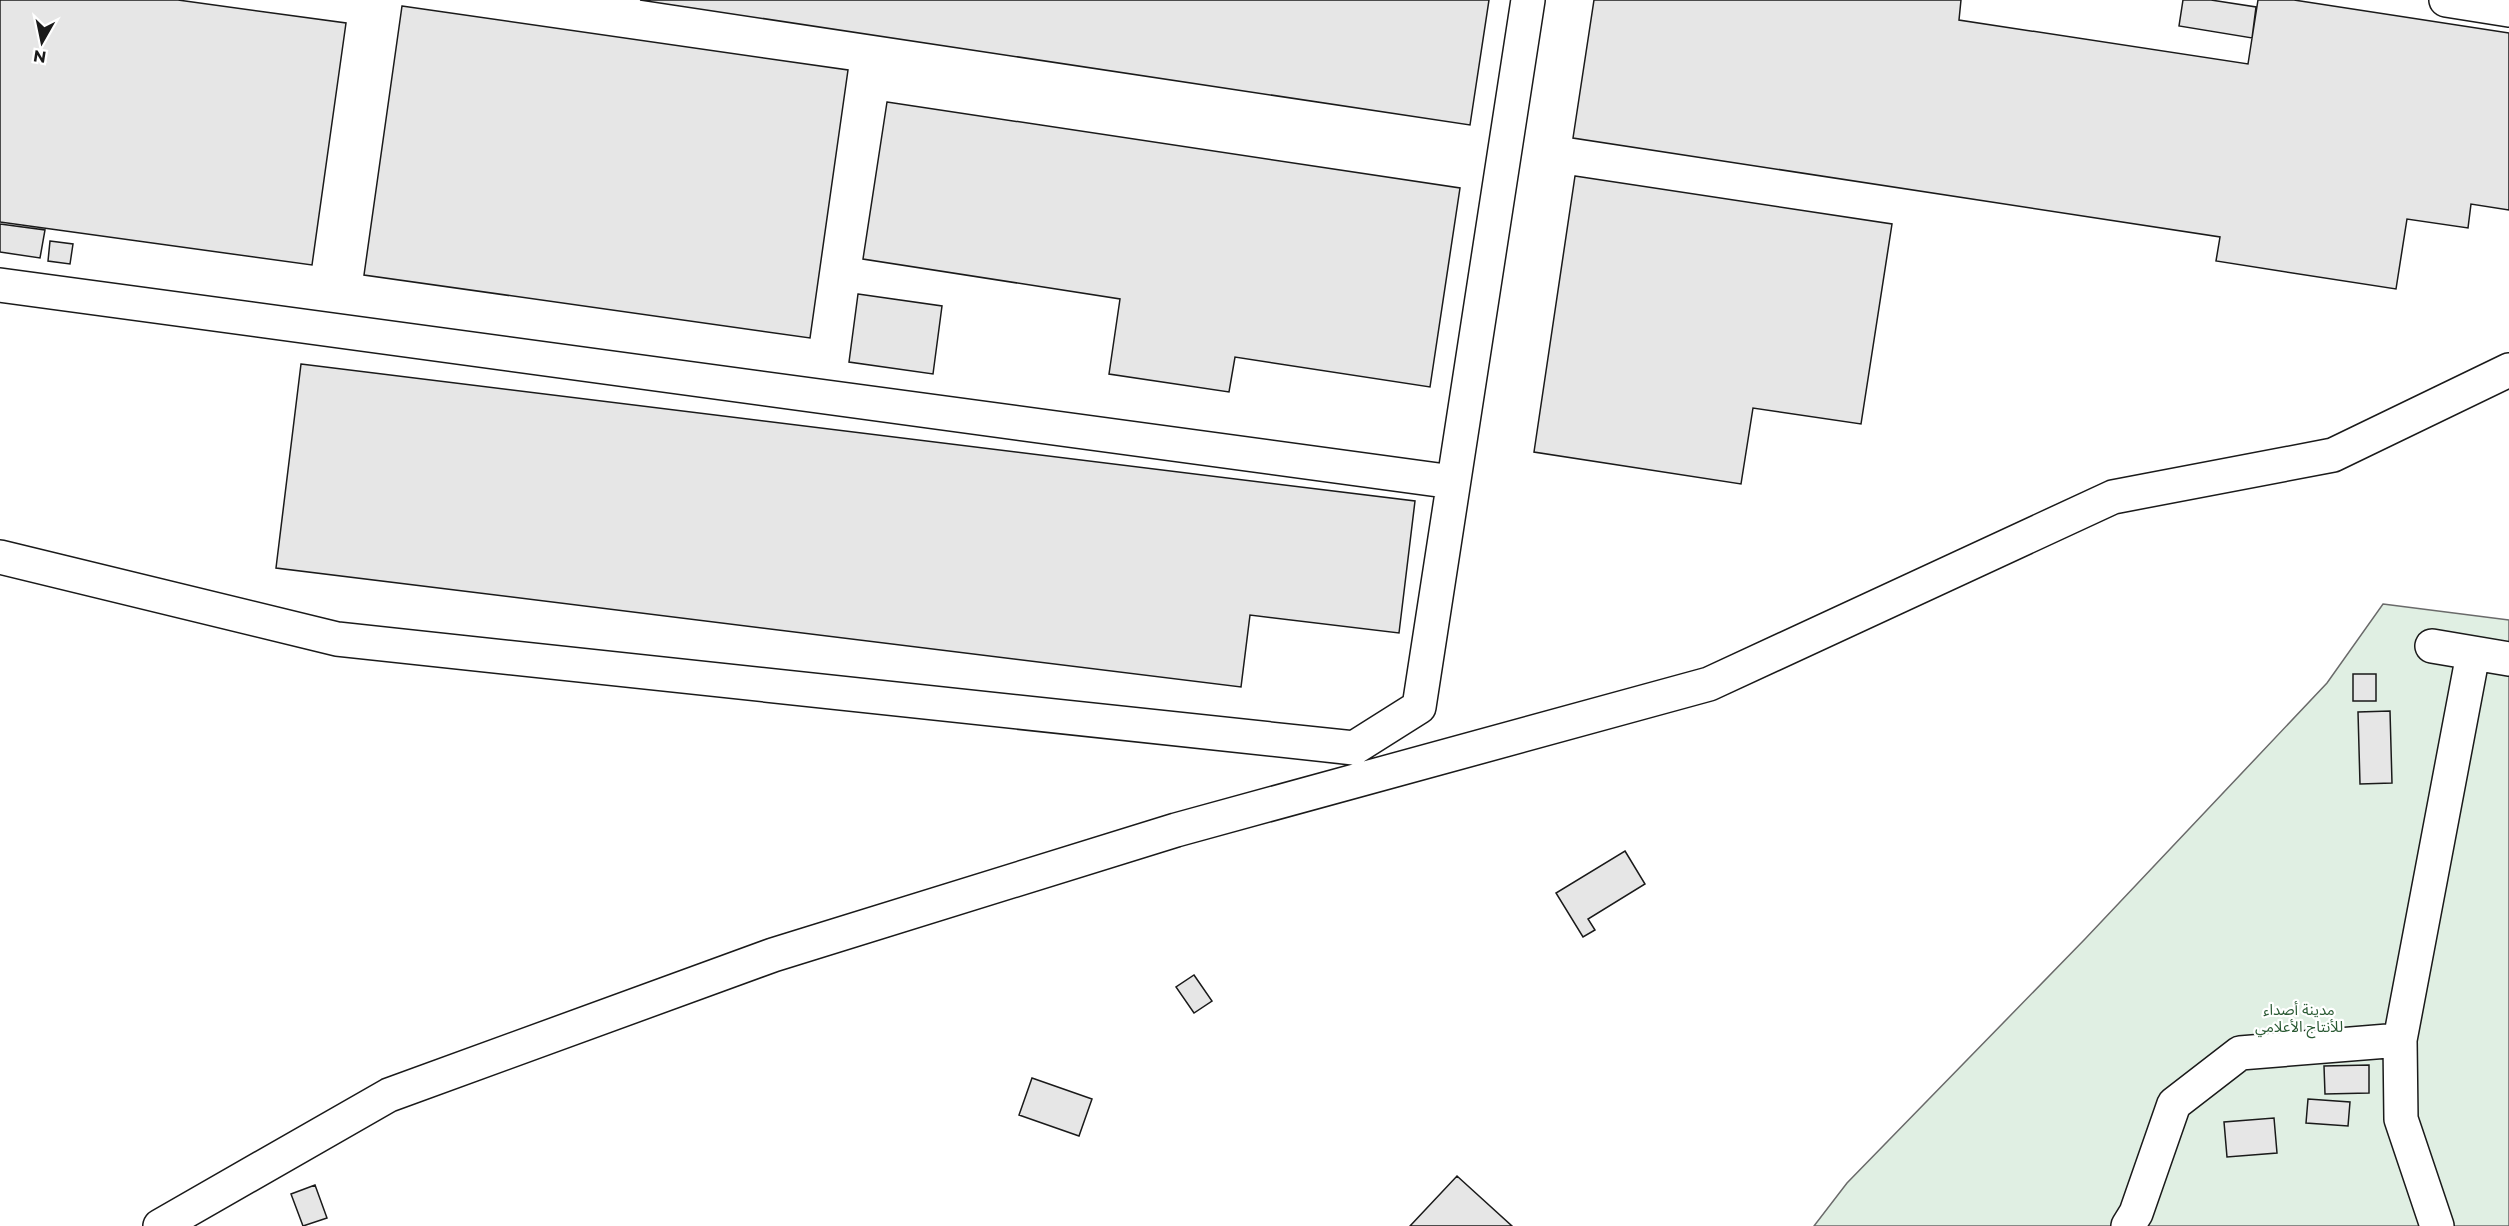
<svg xmlns="http://www.w3.org/2000/svg" width="2509" height="1226" font-family="Montserrat,'Noto Sans Arabic',sans-serif">
  <style>
    .green { fill: #e0efe3; stroke: #6a6a6a; stroke-width: 1.5 }
    .building { fill: #e6e6e6; stroke: #1a1a1a; stroke-width: 1.5 }
    .lines { fill: none; stroke-linecap: round; stroke-linejoin: round }
    .minor-casing { stroke: #1a1a1a; stroke-width: 36 }
    .minor { stroke: #fff; stroke-width: 33 }
    .labels { text-anchor: middle; dominant-baseline: central; stroke-width: 4.5; stroke-linejoin: round; paint-order: stroke }
    .park-label { font-size: 15px; fill: #2b5a34; stroke: #fff }
  </style>
  <rect width="100%" height="100%" fill="#fff"/>
  <path class="green" d="M 2383,604 L 2509,620 L 2509,1226 L 1814,1226 L 1847,1183 L 2085,939 L 2327,683 Z"/>
  <path class="building" d="M 0,0 L 178,0 L 346,23 L 312,265 L 0,222 Z
    M 640,0 L 1489,0 L 1470,125 Z
    M 1594,0 L 1961,0 L 1959,20 L 2248,64 L 2258,0 L 2294,0 L 2509,33 L 2509,210 L 2471,204 L 2468,228 L 2407,219 L 2396,289 L 2216,261 L 2220,237 L 1573,138 Z
    M 2183,0 L 2211,0 L 2256,7 L 2252,38 L 2179,26 Z
    M 402,6 L 848,70 L 810,338 L 364,275 Z
    M 887,102 L 1460,188 L 1430,387 L 1235,357 L 1229,392 L 1109,374 L 1120,299 L 863,259 Z
    M 1575,176 L 1892,224 L 1861,424 L 1753,408 L 1741,484 L 1534,452 Z
    M 0,224 L 45,230 L 40,258 L 0,252 Z
    M 50,241 L 73,244 L 70,264 L 48,261 Z
    M 858,294 L 942,306 L 933,374 L 849,362 Z
    M 301,364 L 1415,501 L 1399,633 L 1250,615 L 1241,687 L 276,568 Z
    M 2353,674 L 2376,674 L 2376,701 L 2353,701 Z
    M 2390,711 L 2392,783 L 2360,784 L 2358,712 Z
    M 1625,851 L 1645,884 L 1588,919 L 1595,930 L 1583,937 L 1556,893 Z
    M 1194,975 L 1212,1001 L 1194,1013 L 1176,987 Z
    M 2369,1065 L 2369,1093 L 2325,1094 L 2324,1066 Z
    M 1032,1078 L 1092,1099 L 1079,1136 L 1019,1115 Z
    M 2308,1099 L 2350,1102 L 2348,1126 L 2306,1123 Z
    M 2274,1118 L 2277,1153 L 2227,1157 L 2224,1122 Z
    M 1457,1176 L 1512,1226 L 1410,1226 Z
    M 315,1185 L 327,1218 L 303,1226 L 291,1194 Z"/>
  <g class="lines">
    <defs>
      <path id="minor" d="M 2446,0 L 2509,10
        M 0,285 L 1453,482
        M 0,557 L 337,639 L 1354,748 L 1419,707 L 1528,0
        M 2432,646 L 2509,659
        M 160,1226 L 389,1095 L 773,955 L 1176,830 L 1709,684 L 2113,497 L 2333,455 L 2509,370
        M 2128,1226 L 2136,1213 L 2174,1104 L 2240,1053 L 2400,1040
        M 2437,1226 L 2401,1119 L 2400,1040 L 2473,654"/>
    </defs>
    <use href="#minor" class="minor-casing"/>
    <use href="#minor" class="minor"/>
  </g>
  <g class="labels">
    <g class="park-label">
      <text x="2299" y="1009">مدينة أصداء<tspan x="2299" dy="17">للأنتاج الأعلامي</tspan></text>
    </g>
  </g>
  <g transform="translate(42 42) rotate(189)" stroke="#ffffff" stroke-width="4.5" paint-order="stroke">
  <path d="M0-4.5L10 22L0 15L-10 22Z" fill="#1a1a1a"/>
  <text y="-9" font-size="16" font-weight="bold" text-anchor="middle" fill="#1a1a1a">N</text>
  </g>
</svg>
